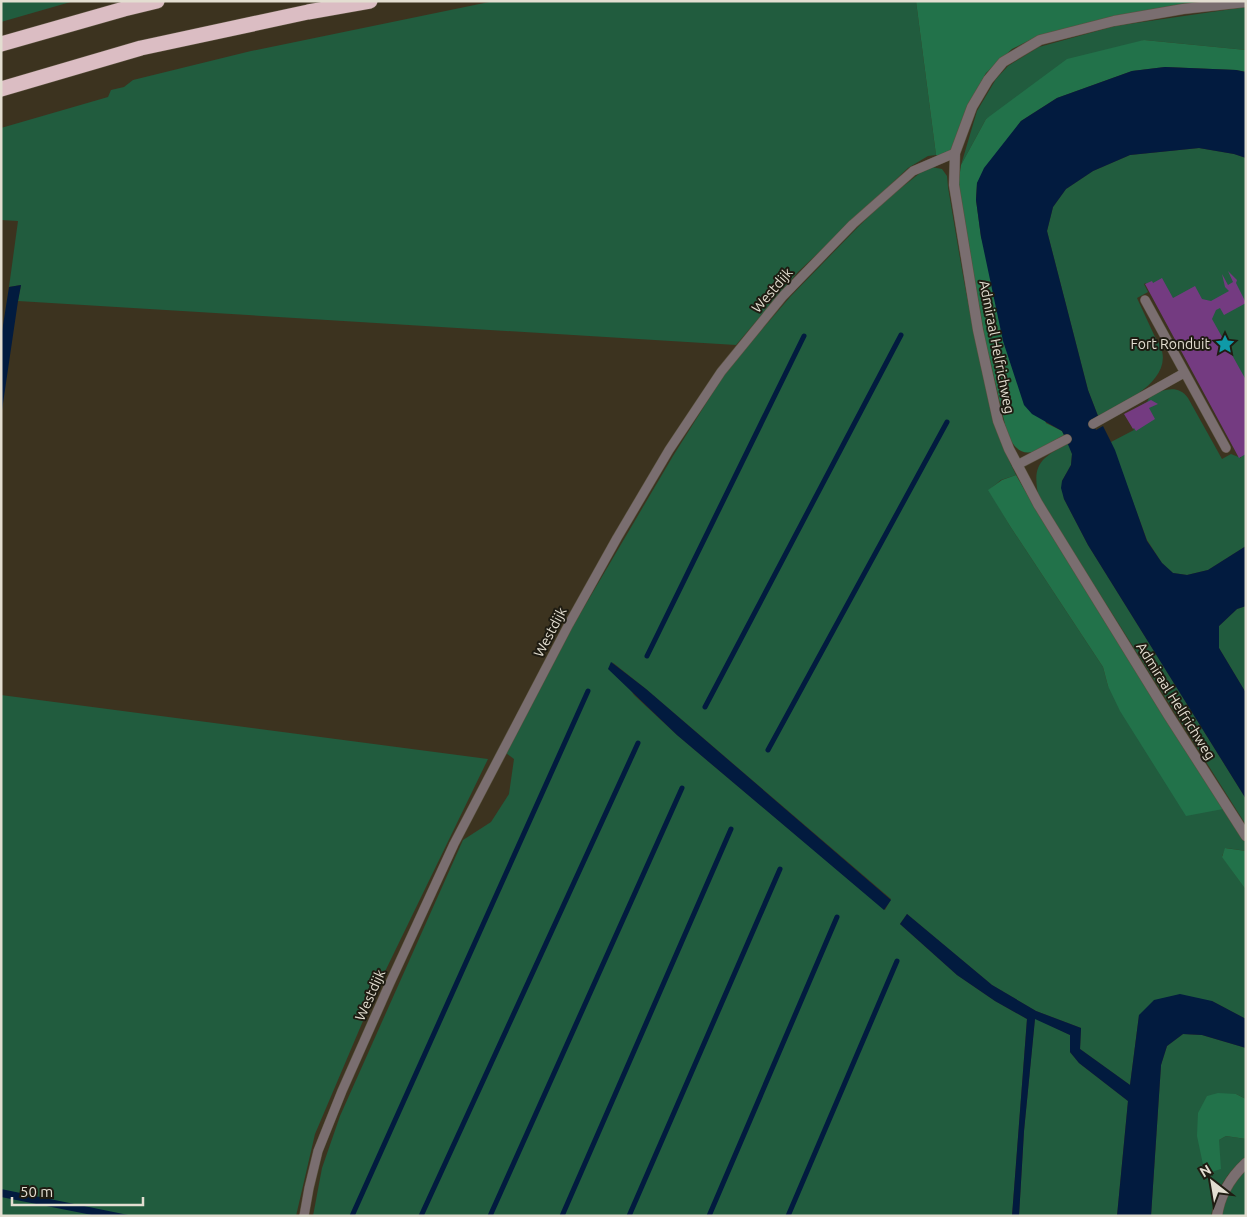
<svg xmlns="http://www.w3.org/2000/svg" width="1247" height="1217" font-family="Ubuntu,sans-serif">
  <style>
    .green { fill: #215c3e; fill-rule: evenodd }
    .forest { fill: #22724a }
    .water { fill: #021b3f }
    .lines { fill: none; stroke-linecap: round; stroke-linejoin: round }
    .stream { stroke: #021b3f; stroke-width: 5 }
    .building { fill: #743b81 }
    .lane-casing { stroke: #5a523f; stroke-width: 10 }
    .street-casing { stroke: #5a523f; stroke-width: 11 }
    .highway-casing { stroke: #5a523f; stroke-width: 16 }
    .lane { stroke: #7a6e70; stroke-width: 9 }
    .street { stroke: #7a6e70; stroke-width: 10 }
    .highway { stroke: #dbbdc3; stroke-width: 15 }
    .labels { text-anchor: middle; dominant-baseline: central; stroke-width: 4; stroke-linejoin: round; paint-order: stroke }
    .street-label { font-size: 14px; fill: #e3ded1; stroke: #1f1c12 }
    .poi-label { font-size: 14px; fill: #e3ded1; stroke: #1f1c12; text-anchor: end }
  </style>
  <rect width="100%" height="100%" fill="#3c331f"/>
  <path class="green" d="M 1,1 L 74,1 L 1,22 Z
    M 494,1 L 916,1 L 936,155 L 928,156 L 908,168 L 798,272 L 736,345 L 18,301 L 21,285 L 9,287 L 18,221 L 1,220 L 1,128 L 108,97 L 111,90 L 124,87 L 133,80 L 251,51 Z
    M 1246,7 L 1246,50 L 1144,40 L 986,119 L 961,165 L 977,111 L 996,79 L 1008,66 L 1039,47 L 1115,26 Z
    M 1199,148 L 1234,154 L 1246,158 L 1246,546 L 1208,570 L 1187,575 L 1173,573 L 1162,563 L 1147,540 L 1111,442 L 1134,430 L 1126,414 L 1147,402 L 1151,394 C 1165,390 1178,384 1188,398 L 1222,459 L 1231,454 L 1241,458 L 1146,283 L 1144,284 L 1148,292 L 1137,298 C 1143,311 1149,324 1155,337 C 1158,341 1161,346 1162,351 C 1170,383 1120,405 1098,416 L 1088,390 L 1047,231 L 1053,207 L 1066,189 L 1093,171 L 1130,155 Z
    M 931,167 L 942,169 L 947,176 L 948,187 C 958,246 967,305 981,363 C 989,402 998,439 1016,475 L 1001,480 L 989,490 L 1010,526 L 1103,667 L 1108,686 L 1223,809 L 1246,843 L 1246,851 L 1226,848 L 1222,856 L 1246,890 L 1246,1019 L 1212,1001 L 1139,1015 L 1130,1085 L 1080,1049 L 1081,1028 L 1036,1011 L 992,985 L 907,914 L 900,924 L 957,975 L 995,1001 L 1027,1019 L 1012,1216 L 313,1216 L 322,1168 L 340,1116 L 463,840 L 491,822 L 509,794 L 514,759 L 506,753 L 570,631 L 673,456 L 727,370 L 790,297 L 858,227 L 887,199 L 920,173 ZM 612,662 L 646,689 L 891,899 L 885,910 L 677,735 L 634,695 Z
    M 1069,443 L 1072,454 L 1071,465 L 1062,481 L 1064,499 L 1088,545 L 1246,799 L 1246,825 L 1039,498 C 1031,464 1041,458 1069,443 Z
    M 1246,606 L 1246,693 L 1219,648 L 1219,626 L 1237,609 Z
    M 1,695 L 488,759 L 377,988 L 315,1134 L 296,1216 L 1,1216 Z
    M 1035,1018 L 1070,1035 L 1070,1052 L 1079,1063 L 1128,1101 L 1117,1216 L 1019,1216 L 1024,1131 Z
    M 1183,1034 L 1202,1035 L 1246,1048 L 1246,1099 L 1236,1094 L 1219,1140 L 1226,1136 L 1246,1139 L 1246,1157 C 1227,1171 1215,1192 1211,1216 L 1151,1216 L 1161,1065 L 1167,1046 Z
    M 1246,1169 L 1246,1216 L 1221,1216 L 1227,1194 Z"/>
  <path class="forest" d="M 916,1 L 1210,1 L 1038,36 L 1012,49 L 986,73 L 967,107 L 954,148 L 939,157 L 936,155 Z
    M 1144,40 L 1246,50 L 1246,72 L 1236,70 L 1165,67 L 1132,71 L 1057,98 L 1021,121 L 977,183 L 976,200 L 981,237 L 1046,423 L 1062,431 L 1064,435 C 1039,448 1023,468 1007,433 L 985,339 L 958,186 L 961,165 L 986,119 L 1067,59 Z
    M 1016,475 L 1035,508 L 1223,809 L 1186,816 L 1120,711 L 1108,686 L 1103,667 L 1010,526 L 988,490 L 1002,480 Z
    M 1225,848 L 1246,851 L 1246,890 L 1222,857 Z
    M 1218,1093 L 1236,1094 L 1246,1099 L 1246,1139 L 1226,1136 L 1219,1140 L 1221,1169 L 1205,1174 L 1197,1136 L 1198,1113 L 1207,1096 Z"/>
  <path class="water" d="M 1165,67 L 1236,70 L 1246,72 L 1246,158 L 1234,154 L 1199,148 L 1130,155 L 1093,171 L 1066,189 L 1053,207 L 1047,231 L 1088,390 L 1098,416 L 1091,420 L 1096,430 L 1103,426 L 1115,450 L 1147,541 L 1162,563 L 1173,573 L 1187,575 L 1208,570 L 1246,546 L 1246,606 L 1237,609 L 1219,626 L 1219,648 L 1246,693 L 1246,799 L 1088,545 L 1064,499 L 1061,488 L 1062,481 L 1071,465 L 1072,454 L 1064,435 L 1062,431 L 1032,414 L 1024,405 L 1003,341 L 981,237 L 976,200 L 977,183 L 984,168 L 1021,121 L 1057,98 L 1132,71 Z
    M 21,285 L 18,301 L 1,417 L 1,338 L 9,287 Z
    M 611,662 L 646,689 L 891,900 L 884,910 L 677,735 L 608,669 Z
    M 907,914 L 992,985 L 1036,1011 L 1081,1028 L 1080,1049 L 1130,1085 L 1139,1015 L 1154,1000 L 1180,994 L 1212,1001 L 1246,1019 L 1246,1048 L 1202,1035 L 1183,1034 L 1167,1046 L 1161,1065 L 1151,1216 L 1117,1216 L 1128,1101 L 1079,1063 L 1070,1052 L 1070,1035 L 1035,1019 L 1024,1131 L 1019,1216 L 1012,1216 L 1027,1019 L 995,1001 L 957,975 L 900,924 Z
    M 1,1189 L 133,1216 L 97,1216 L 1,1197 Z"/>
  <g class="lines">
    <path class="stream" d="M 647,656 L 804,336
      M 705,707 L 901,335
      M 768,750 L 947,422
      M 352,1216 L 588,691
      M 421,1216 L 638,743
      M 490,1216 L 682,788
      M 562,1216 L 731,829
      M 629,1216 L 780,869
      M 709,1216 L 837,917
      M 788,1216 L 897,961"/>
  </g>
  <path class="building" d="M 1228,271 L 1237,280 L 1236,283 L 1246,303 L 1224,315 L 1220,308 L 1216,310 L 1212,319 L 1246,380 L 1246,454 L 1239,458 L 1145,284 L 1152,281 L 1153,283 L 1162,278 L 1173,298 L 1195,286 L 1202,299 L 1211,301 L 1229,291 L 1225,287 L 1222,274 L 1228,285 L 1233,282 Z
    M 1151,400 L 1158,404 L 1149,408 L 1155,419 L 1136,431 L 1134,428 L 1133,429 L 1124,414 Z"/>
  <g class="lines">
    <defs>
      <path id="lane" d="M 1145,300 L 1226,448
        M 1093,424 L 1184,373
        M 1017,465 L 1067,439
        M 304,1216 L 309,1188 L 318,1151 L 342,1091 L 389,985 L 454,844 L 569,624 L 617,538 L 669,450 L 721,372 L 783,296 L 853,224 L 913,171 L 955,153"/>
      <path id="street" d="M 1246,2 L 1183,9 L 1114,21 L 1040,40 L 1003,62 L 988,80 L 972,107 L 955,153 L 954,185 L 978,330 L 998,421 L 1009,449 L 1038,504 L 1169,716 L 1246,836
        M 1217,1216 C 1220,1195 1231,1177 1246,1163"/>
      <path id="highway" d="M 1,44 L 124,9 L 157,1
        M 1,89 L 141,48 L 308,12 L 370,1"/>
    </defs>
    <use href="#lane" class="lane-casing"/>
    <use href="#street" class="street-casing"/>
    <use href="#highway" class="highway-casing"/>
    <use href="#lane" class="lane"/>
    <use href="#street" class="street"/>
    <use href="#highway" class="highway"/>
  </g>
  <defs>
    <symbol id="sight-bare" viewBox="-9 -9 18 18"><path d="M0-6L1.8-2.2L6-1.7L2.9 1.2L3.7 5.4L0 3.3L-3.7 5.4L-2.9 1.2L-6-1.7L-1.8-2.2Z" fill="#0f9aa8" stroke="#1f1c12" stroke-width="2.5" paint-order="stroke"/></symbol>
  </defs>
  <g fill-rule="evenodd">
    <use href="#sight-bare" x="1211" y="330" width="28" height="28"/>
  </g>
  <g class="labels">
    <g class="street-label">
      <text transform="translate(772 290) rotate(-49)">Westdijk</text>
      <text transform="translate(997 347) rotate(79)">Admiraal Helfrichweg</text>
      <text transform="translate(550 632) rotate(-62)">Westdijk</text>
      <text transform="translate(1176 701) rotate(58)">Admiraal Helfrichweg</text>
      <text transform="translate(370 995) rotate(-66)">Westdijk</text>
    </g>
    <g class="poi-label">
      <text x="1210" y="344">Fort Ronduit</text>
    </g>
  </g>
  <rect width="1247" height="1217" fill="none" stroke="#e3ded1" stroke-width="5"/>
  <g transform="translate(1212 1182) rotate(329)" stroke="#1f1c12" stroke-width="4" paint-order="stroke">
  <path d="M0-4L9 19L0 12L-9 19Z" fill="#e3ded1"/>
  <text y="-8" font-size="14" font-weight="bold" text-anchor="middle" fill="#e3ded1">N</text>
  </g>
  <path d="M12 1197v8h131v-8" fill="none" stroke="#e3ded1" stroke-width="2.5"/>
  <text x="20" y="1197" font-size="15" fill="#e3ded1" stroke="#1f1c12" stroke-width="4" paint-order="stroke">50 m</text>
</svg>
